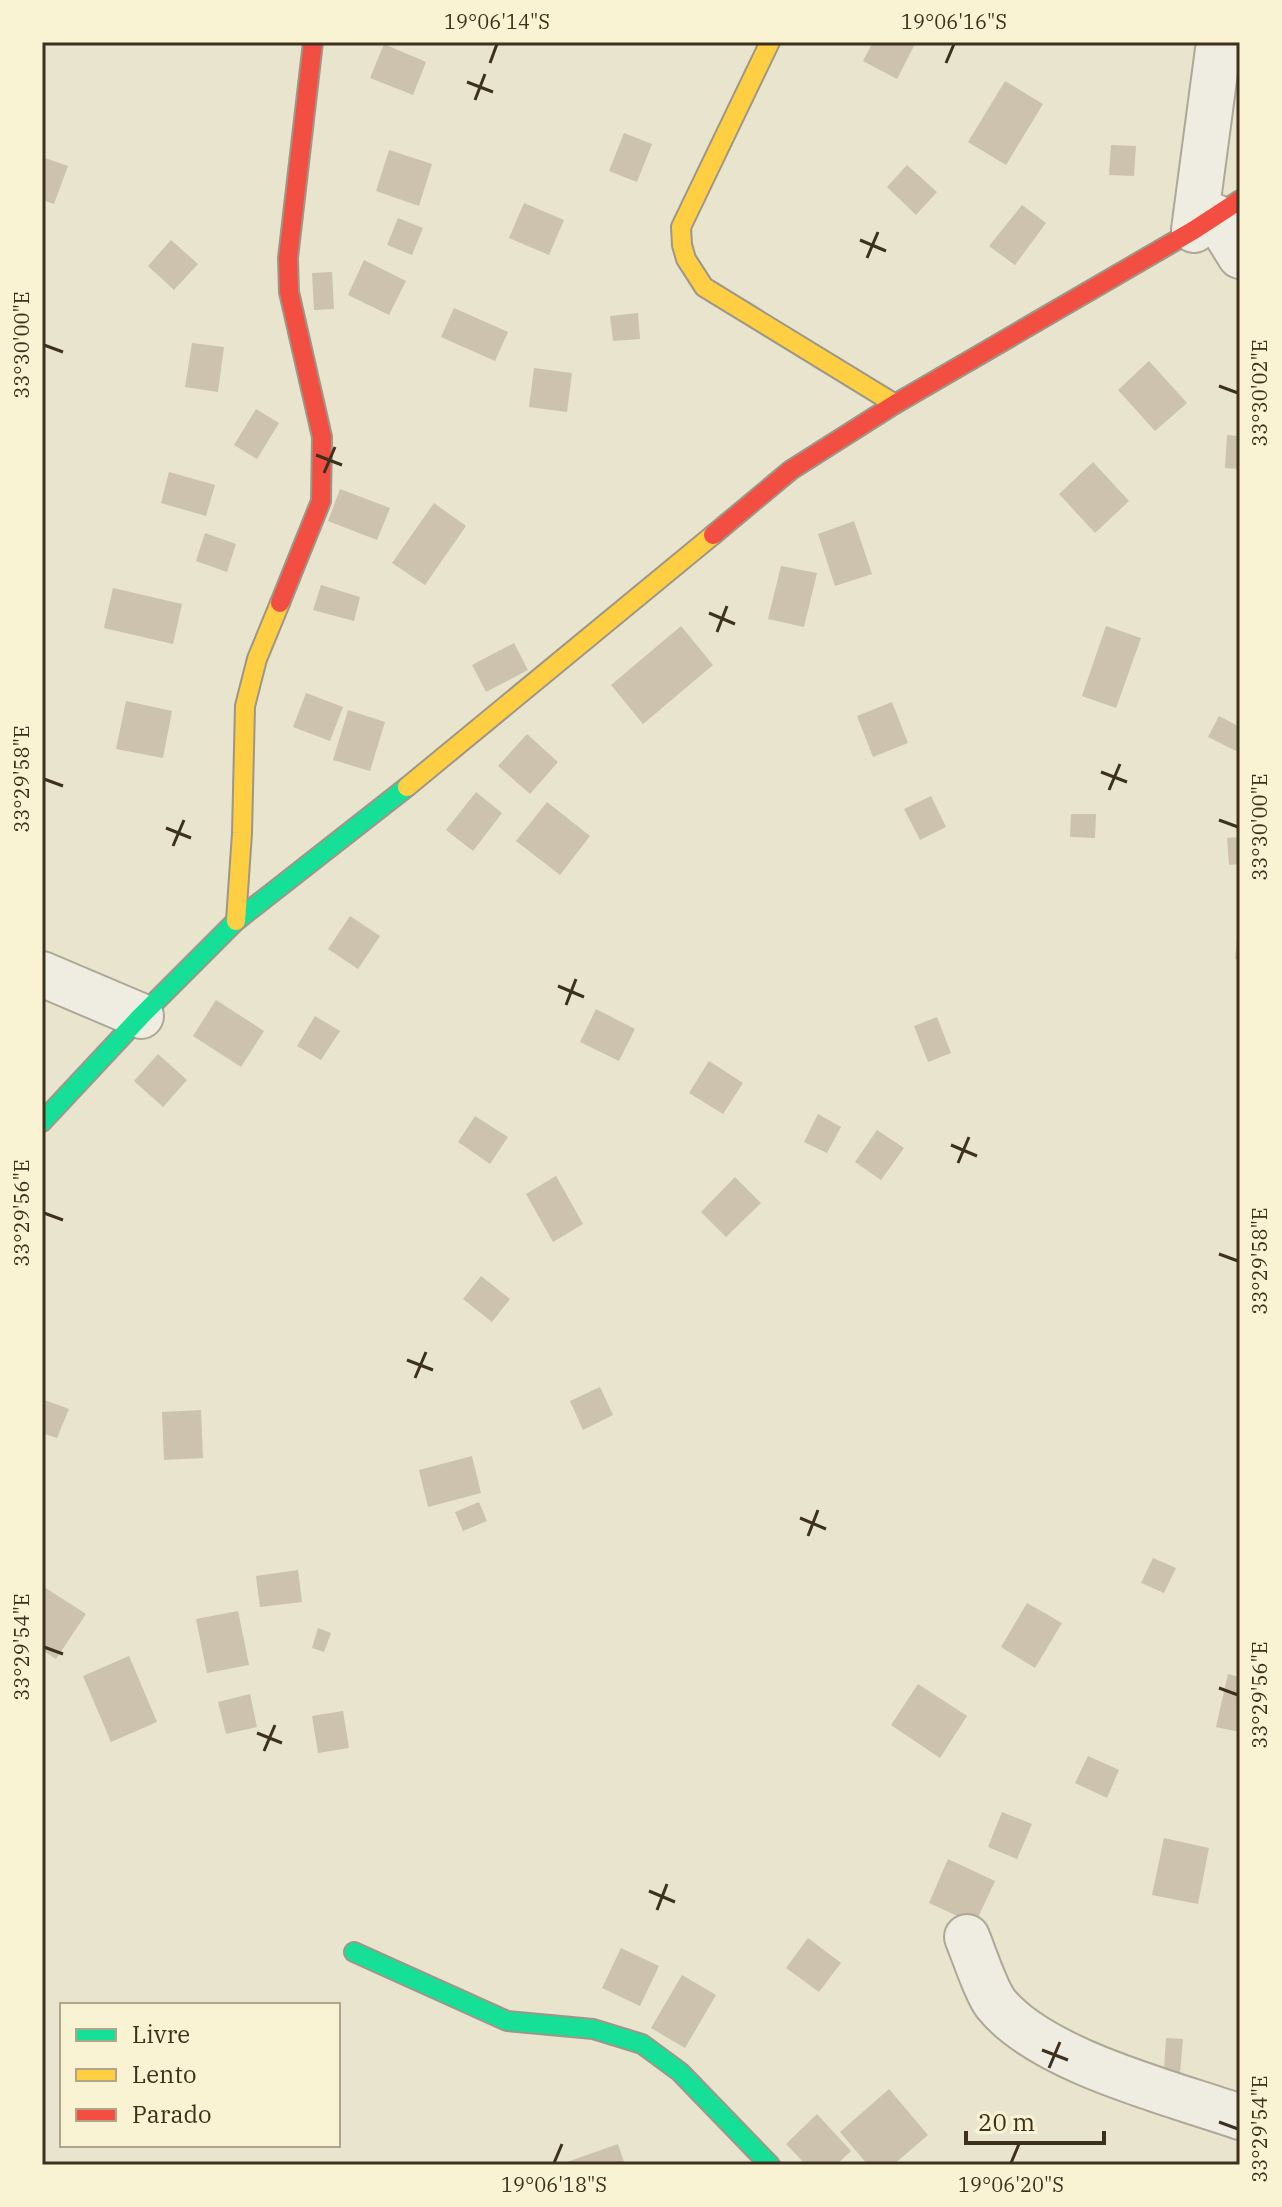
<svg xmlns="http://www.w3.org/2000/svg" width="1282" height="2207" font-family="'IBM Plex Serif',serif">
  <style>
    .building { fill: #ccc2ae }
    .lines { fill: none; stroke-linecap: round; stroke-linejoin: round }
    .street-casing { stroke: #ada896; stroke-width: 48 }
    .fast-casing { stroke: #9d9787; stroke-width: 22 }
    .slow-casing { stroke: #9d9787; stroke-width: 22 }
    .jam-casing { stroke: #9d9787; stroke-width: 22 }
    .street { stroke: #efece1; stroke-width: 44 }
    .fast { stroke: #16e098; stroke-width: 18 }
    .slow { stroke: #ffcf43; stroke-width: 18 }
    .jam { stroke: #f24e42; stroke-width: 18 }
    .ticks { fill: none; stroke: #3d311d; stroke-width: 3 }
    .neatline { fill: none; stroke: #3d311d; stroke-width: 3 }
    .ticks-label { font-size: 20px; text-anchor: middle; fill: #3d311d }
  </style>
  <rect width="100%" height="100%" fill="#e8e4ce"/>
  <path class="building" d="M 873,42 L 916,42 L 897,79 L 863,61 Z
    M 384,44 L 426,62 L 413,95 L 370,78 Z
    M 1005,81 L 1043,104 L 1006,165 L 968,142 Z
    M 624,133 L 652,144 L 637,182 L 609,171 Z
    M 1111,145 L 1136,146 L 1134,176 L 1109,175 Z
    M 389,150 L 432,164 L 419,206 L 376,191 Z
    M 42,157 L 68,166 L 54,204 L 42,200 Z
    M 907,165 L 937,192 L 916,215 L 887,187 Z
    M 524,203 L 564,220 L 549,255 L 509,238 Z
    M 1022,205 L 1046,223 L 1015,265 L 989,246 Z
    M 398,218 L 423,228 L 412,255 L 387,245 Z
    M 171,240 L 198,264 L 174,290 L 148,266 Z
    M 364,260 L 406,281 L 389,315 L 348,295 Z
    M 332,272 L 334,309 L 314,310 L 312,273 Z
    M 454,308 L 508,332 L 495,361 L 441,337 Z
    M 638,313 L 640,339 L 613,341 L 610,316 Z
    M 192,343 L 224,347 L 218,392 L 185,387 Z
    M 1149,361 L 1187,403 L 1155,431 L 1118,390 Z
    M 534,368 L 572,373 L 567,412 L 529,407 Z
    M 256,409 L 279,423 L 257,459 L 234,445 Z
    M 1227,435 L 1240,436 L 1240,469 L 1225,468 Z
    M 1093,462 L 1129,501 L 1095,533 L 1059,494 Z
    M 169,472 L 215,485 L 206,516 L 161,503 Z
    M 340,489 L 390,508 L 377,540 L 328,521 Z
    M 434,503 L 466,526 L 425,585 L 392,563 Z
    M 854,521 L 872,574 L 835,586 L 818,534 Z
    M 205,533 L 236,544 L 227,572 L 196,561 Z
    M 781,566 L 817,573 L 804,627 L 768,619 Z
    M 321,585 L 360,597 L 354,621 L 313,610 Z
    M 113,588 L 182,604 L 173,644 L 104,628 Z
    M 681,626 L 713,665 L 643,724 L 611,685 Z
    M 1106,626 L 1141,638 L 1116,708 L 1082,696 Z
    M 514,643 L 528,670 L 486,692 L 472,665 Z
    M 306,693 L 343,707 L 330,741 L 293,727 Z
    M 126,701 L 172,711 L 163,758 L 116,749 Z
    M 892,702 L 908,743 L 873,757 L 857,716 Z
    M 348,710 L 385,722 L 370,771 L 333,760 Z
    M 1219,716 L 1240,727 L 1240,743 L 1236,751 L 1208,737 Z
    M 527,734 L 558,762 L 530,794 L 498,766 Z
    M 476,792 L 502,813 L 473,851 L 446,830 Z
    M 931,796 L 946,827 L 920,840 L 904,809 Z
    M 547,802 L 590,836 L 560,875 L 516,841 Z
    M 1071,814 L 1096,814 L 1095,838 L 1070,837 Z
    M 1240,837 L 1240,864 L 1229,865 L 1227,838 Z
    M 350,916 L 380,936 L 358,969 L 328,949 Z
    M 1238,926 L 1240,926 L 1240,960 L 1235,959 Z
    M 216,1000 L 264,1031 L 241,1067 L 193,1036 Z
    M 596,1009 L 635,1029 L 619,1061 L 580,1042 Z
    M 315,1016 L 340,1031 L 321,1060 L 297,1046 Z
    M 937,1017 L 951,1053 L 928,1062 L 914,1026 Z
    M 158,1054 L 187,1080 L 163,1107 L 134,1081 Z
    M 709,1061 L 743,1083 L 723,1114 L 689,1093 Z
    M 818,1114 L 841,1127 L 827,1153 L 804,1142 Z
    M 475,1116 L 508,1137 L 490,1164 L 458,1142 Z
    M 877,1130 L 904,1148 L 881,1180 L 855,1162 Z
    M 556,1176 L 583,1224 L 553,1242 L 526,1194 Z
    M 735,1177 L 761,1203 L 726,1237 L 701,1212 Z
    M 481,1276 L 510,1299 L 492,1322 L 463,1299 Z
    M 600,1387 L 613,1415 L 583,1430 L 570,1401 Z
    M 42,1399 L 69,1409 L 57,1438 L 42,1433 Z
    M 201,1410 L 203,1458 L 164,1460 L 162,1412 Z
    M 472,1456 L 481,1493 L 428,1507 L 419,1470 Z
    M 479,1502 L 487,1521 L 463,1531 L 455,1512 Z
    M 1153,1558 L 1176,1568 L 1164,1593 L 1141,1583 Z
    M 298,1570 L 302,1602 L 260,1607 L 256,1576 Z
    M 44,1587 L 86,1614 L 56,1659 L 42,1650 L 42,1590 Z
    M 1027,1603 L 1062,1623 L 1035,1668 L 1001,1647 Z
    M 238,1611 L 249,1665 L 207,1673 L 196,1619 Z
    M 318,1628 L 331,1633 L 324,1652 L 312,1648 Z
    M 129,1656 L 157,1722 L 111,1742 L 83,1676 Z
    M 1228,1674 L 1240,1677 L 1240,1732 L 1216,1727 Z
    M 918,1684 L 967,1716 L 940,1758 L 891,1725 Z
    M 250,1694 L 257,1727 L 226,1734 L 218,1702 Z
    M 343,1711 L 349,1748 L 318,1753 L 312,1716 Z
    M 1088,1756 L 1119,1770 L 1107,1798 L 1075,1783 Z
    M 1002,1812 L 1032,1824 L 1017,1859 L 988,1847 Z
    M 1164,1838 L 1209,1848 L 1198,1904 L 1152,1895 Z
    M 948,1859 L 995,1881 L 975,1924 L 929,1903 Z
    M 808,1938 L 841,1963 L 819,1992 L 786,1968 Z
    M 621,1948 L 659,1966 L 640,2006 L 602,1988 Z
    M 682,1975 L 716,1995 L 685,2048 L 651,2028 Z
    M 1166,2038 L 1183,2039 L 1179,2085 L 1163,2084 Z
    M 889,2089 L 928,2135 L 893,2165 L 868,2165 L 840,2132 Z
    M 817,2114 L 851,2151 L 836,2165 L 806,2165 L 786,2144 Z
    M 618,2144 L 625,2165 L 568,2165 L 567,2162 Z"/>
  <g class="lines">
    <defs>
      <path id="street" d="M 1216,217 L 1240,256
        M 1194,230 L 1219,42
        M 42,974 L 141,1016
        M 967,1937 C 974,1954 986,1991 996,2004 C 1042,2061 1171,2093 1240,2117"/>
      <path id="fast" d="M 42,1122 L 141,1016 L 236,921 L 407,787
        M 354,1952 L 507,2021 L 593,2029 L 642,2044 L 680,2072 L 770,2165"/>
      <path id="slow" d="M 770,42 L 681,227 L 682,245 L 686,259 L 704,287 L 895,404
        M 407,787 L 713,535
        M 236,921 L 242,833 L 245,706 L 257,659 L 280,603"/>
      <path id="jam" d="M 713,535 L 791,470 L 895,404 L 1194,230 L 1240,200
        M 280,603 L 321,501 L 322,437 L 289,292 L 288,258 L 313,42"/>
    </defs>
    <use href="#street" class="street-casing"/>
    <use href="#fast" class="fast-casing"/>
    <use href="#slow" class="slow-casing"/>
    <use href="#jam" class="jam-casing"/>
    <use href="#street" class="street"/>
    <use href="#fast" class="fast"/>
    <use href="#slow" class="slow"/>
    <use href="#jam" class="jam"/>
  </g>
  <path class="ticks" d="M 490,63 L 497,44M 946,63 L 954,44M 467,82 L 493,92M 475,100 L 485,74M 860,240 L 886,251M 867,258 L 878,232M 44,345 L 63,352M 1219,386 L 1238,393M 316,455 L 342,465M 324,473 L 335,447M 709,613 L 735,624M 717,632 L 727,606M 1101,772 L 1127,782M 44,779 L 63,786M 1109,790 L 1120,764M 1219,820 L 1238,827M 166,828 L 191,838M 173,846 L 184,820M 558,986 L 584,997M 566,1005 L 576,979M 951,1145 L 977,1156M 958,1163 L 969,1137M 44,1213 L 63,1220M 1219,1254 L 1238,1261M 407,1360 L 433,1370M 415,1378 L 426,1352M 800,1518 L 826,1529M 808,1536 L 818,1510M 44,1647 L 63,1654M 1219,1688 L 1238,1695M 257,1733 L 282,1743M 264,1751 L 275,1725M 649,1891 L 675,1902M 657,1910 L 667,1884M 1042,2050 L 1068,2060M 1049,2068 L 1060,2042M 1219,2122 L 1238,2129M 554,2163 L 562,2144M 1011,2163 L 1019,2144"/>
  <rect width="1282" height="2207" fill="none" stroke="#f9f3d4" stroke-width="88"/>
  <rect x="60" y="2003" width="280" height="144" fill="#f9f3d4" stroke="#aea58b" stroke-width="2"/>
  <rect x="76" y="2029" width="40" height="12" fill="#16e098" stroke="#aea58b" stroke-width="2"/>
  <text x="132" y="2043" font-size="24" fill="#3d311d">Livre</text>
  <rect x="76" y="2069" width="40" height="12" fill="#ffcf43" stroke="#aea58b" stroke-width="2"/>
  <text x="132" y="2083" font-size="24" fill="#3d311d">Lento</text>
  <rect x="76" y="2109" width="40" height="12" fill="#f24e42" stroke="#aea58b" stroke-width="2"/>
  <text x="132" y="2123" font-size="24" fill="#3d311d">Parado</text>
  <path d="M966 2131v12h138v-12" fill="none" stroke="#3d311d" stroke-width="4"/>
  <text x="978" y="2131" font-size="24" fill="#3d311d" stroke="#f9f3d4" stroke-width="6" paint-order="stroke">20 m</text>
  <rect x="44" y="44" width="1194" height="2119" class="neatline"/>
  <g class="ticks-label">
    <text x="497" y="29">19°06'14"S</text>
    <text x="954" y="29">19°06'16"S</text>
    <text transform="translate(22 345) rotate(-90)" y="7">33°30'00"E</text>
    <text transform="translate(1260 393) rotate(-90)" y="7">33°30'02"E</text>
    <text transform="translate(22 779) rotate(-90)" y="7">33°29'58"E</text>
    <text transform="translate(1260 827) rotate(-90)" y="7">33°30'00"E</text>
    <text transform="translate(22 1213) rotate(-90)" y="7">33°29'56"E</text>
    <text transform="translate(1260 1261) rotate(-90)" y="7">33°29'58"E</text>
    <text transform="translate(22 1647) rotate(-90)" y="7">33°29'54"E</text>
    <text transform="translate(1260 1695) rotate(-90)" y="7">33°29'56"E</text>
    <text transform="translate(1260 2129) rotate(-90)" y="7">33°29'54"E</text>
    <text x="554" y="2192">19°06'18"S</text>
    <text x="1011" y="2192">19°06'20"S</text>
  </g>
</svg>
